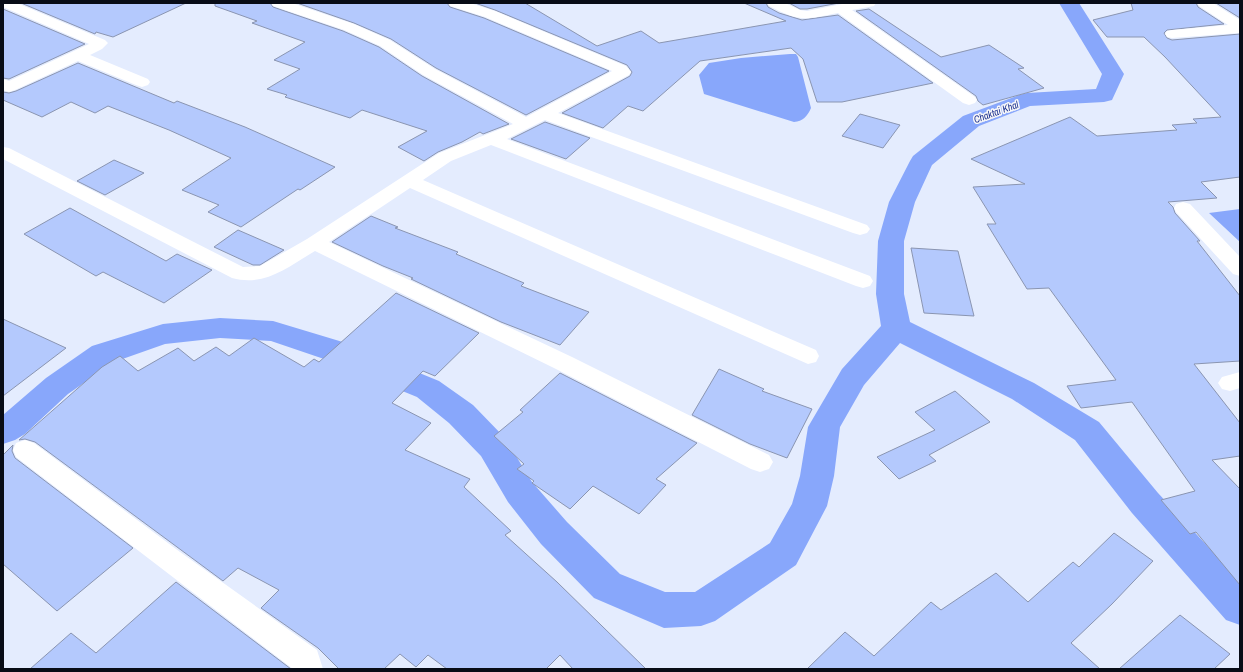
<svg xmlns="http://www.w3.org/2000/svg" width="1243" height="672" font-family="'Archivo Narrow',sans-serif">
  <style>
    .water { fill: #88a7fb }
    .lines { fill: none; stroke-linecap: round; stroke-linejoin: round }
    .canal { fill: #88a7fb; fill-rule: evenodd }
    .building { fill: #b4c9fd; stroke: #8a95b1 }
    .minor { fill: #fff; fill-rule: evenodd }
    .labels { text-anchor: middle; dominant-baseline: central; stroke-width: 3; stroke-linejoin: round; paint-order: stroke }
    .far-water-label { font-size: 10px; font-style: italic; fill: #1d3291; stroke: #f9f9f9 }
  </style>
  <rect width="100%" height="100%" fill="#e4ecfe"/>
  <path class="water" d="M 790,54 L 796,54 L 798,57 L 811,108 C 807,117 803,121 794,122 L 704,94 L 699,75 L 709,63 L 741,58 Z
    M 1240,209 L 1240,242 L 1209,213 Z"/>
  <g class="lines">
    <path class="canal" d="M 1059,3 L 1079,3 L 1124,74 L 1112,100 L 1104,102 L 1030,106 L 979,126 L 932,165 L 915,202 L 904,241 L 904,294 L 910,322 L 1034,383 L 1099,422 L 1158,493 L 1240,581 L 1240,625 L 1226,620 L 1132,513 L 1075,440 L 1012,399 L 900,343 L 864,385 L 840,427 L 834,476 L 827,506 L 796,565 L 715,621 L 701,626 L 664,628 L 594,598 L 541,544 L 508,502 L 481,456 L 449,423 L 417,397 L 324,359 L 271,341 L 220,338 L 165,344 L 114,362 L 68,394 L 25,434 L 15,440 L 3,444 L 3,415 L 46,378 L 92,346 L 163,324 L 220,318 L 273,321 L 346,343 L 439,381 L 473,405 L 505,438 L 532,482 L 567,522 L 620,574 L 665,592 L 695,592 L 770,543 L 792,504 L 800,476 L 808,427 L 842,369 L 881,326 L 876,294 L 878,241 L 889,202 L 910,161 L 913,156 L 963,116 L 1019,95 L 1027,93 L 1096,89 L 1102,74 Z"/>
  </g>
  <path class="building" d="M 21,3 L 186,3 L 113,37 L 96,32 L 95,34 Z
    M 215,3 L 270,3 L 273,7 L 343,31 L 379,47 L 422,76 L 509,124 L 483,134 L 480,132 L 462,142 L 438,152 L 424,161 L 398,147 L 427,131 L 362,110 L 350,118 L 285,97 L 287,95 L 267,89 L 300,69 L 274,60 L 305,42 L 252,23 L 257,21 L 215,6 Z
    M 297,3 L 447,3 L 450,7 L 484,18 L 609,71 L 526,115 L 436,68 L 391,39 L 354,23 Z
    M 475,3 L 525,3 L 597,46 L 641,31 L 659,43 L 786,21 L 744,3 L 766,3 L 768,7 L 779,13 L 802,20 L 838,15 L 933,83 L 842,102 L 817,102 L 803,59 L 791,48 L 700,61 L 643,111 L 628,106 L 603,128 L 562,113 L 630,76 L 632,72 L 627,65 L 495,10 Z
    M 789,3 L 839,3 L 807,9 L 800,9 Z
    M 1131,3 L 1196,3 L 1198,7 L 1224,24 L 1167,30 L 1164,33 L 1167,38 L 1172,40 L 1240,34 L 1240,177 L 1201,182 L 1217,198 L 1168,202 L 1173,207 L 1175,213 L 1200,241 L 1197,241 L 1240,296 L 1240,361 L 1194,364 L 1240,423 L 1240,456 L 1212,460 L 1240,489 L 1240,585 L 1196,532 L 1190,534 L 1161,500 L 1195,491 L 1132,402 L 1081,408 L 1067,386 L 1116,380 L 1049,288 L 1027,289 L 987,224 L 996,224 L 973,187 L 1025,184 L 971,159 L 1070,117 L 1097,136 L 1177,130 L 1172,125 L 1197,123 L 1193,119 L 1221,117 L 1165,57 L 1144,37 L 1107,37 L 1093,20 L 1133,10 Z
    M 1216,3 L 1240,3 L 1240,18 Z
    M 3,9 L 85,44 L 9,79 L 3,78 Z
    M 869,9 L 941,57 L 989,45 L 1024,68 L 1018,69 L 1044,88 L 983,105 L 978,101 L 976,96 L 856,11 Z
    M 78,63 L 174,103 L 177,101 L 245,127 L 335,167 L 300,190 L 298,189 L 241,227 L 208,212 L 219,205 L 182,190 L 231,158 L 169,130 L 108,106 L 95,113 L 71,102 L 42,117 L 3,100 L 3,92 L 9,93 L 16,91 Z
    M 860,114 L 900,125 L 883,148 L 842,136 Z
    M 545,122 L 590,138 L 566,159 L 511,139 Z
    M 114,160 L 144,173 L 105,195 L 77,181 Z
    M 70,208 L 166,261 L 177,254 L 212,270 L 164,303 L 103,272 L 96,276 L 24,234 Z
    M 371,216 L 398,227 L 395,228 L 458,252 L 456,254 L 524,283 L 521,286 L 589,312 L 560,345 L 501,322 L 411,279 L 413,278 L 383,266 L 332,242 Z
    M 238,230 L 284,250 L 260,265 L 253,265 L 214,247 Z
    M 911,248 L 958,251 L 974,316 L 924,313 Z
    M 396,293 L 479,333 L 435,376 L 423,371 L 392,403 L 431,423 L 405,450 L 470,479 L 464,487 L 511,531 L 505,535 L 557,582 L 646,669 L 573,669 L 560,655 L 546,669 L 447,669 L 428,655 L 416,667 L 400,654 L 384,669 L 339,669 L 318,648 L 261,608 L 279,590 L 238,568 L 223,581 L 35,442 L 25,439 L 19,440 L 102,367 L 120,356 L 138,371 L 178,348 L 194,361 L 216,347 L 229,356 L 254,338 L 304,367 L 314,359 L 319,362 Z
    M 3,319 L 66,348 L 3,396 Z
    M 719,369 L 764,389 L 762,391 L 812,409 L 787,458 L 750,444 L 692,415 Z
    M 560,373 L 697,443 L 656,479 L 666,485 L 639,514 L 593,486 L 570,509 L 532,483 L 534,481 L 517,469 L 524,464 L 494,436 L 523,412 L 520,410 Z
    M 955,391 L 990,422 L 929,455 L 936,461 L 899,479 L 877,457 L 935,430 L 915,412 Z
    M 13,445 L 12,451 L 15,458 L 133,548 L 57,611 L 3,564 L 3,455 Z
    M 1114,533 L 1153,561 L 1112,604 L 1071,643 L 1100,669 L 807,669 L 845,632 L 874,656 L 931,602 L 941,610 L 996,573 L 1028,602 L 1073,562 L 1079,567 Z
    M 176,582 L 291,669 L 30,669 L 71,633 L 96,653 Z
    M 1180,615 L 1230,654 L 1214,669 L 1119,669 Z"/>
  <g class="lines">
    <path class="minor" d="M 3,3 L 17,3 L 105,40 L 108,43 L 102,49 L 90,55 L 148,79 L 150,82 L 148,85 L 142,87 L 136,85 L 78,61 L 15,90 L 9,92 L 3,90 L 3,79 L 9,81 L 89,44 L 3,7 Z
      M 271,3 L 292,3 L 354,24 L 390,40 L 435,69 L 526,117 L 612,71 L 485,17 L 450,6 L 448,3 L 470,3 L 495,11 L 626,66 L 631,72 L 629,75 L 558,113 L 867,225 L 870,229 L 867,233 L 860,235 L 853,233 L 545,120 L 507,139 L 870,276 L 873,281 L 870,286 L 863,288 L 856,286 L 491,145 L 451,161 L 423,180 L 816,350 L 819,356 L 816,362 L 808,364 L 410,188 L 329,242 L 572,357 L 769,455 L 773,462 L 769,469 L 760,472 L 751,469 L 556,369 L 315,251 C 288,267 265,287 232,278 L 3,159 L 3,147 L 9,148 L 243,267 L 260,266 L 307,239 L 439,153 L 513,124 L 423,75 L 380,46 L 344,30 L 273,6 Z
      M 767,3 L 785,3 L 800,10 L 807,11 L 847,3 L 876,3 L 874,6 L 852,10 L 975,97 L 977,100 L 975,103 L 969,105 L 963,103 L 838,13 C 803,20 801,22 769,6 Z
      M 1197,3 L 1213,3 L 1240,20 L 1240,33 L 1172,38 L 1167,37 L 1165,34 L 1167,31 L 1172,30 L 1228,25 L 1199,6 Z
      M 1183,202 L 1190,204 L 1240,257 L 1240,276 L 1233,274 L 1176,212 L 1174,208 L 1176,204 Z
      M 1240,372 L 1240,388 L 1230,391 L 1222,389 L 1218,383 L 1222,377 Z
      M 25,440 L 34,443 L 180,552 L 317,650 L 323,669 L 293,669 L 16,457 L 13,450 L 16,443 Z"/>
  </g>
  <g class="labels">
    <g class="far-water-label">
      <text transform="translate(996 112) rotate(-20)">Chaktai Khal</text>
    </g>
  </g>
  <rect width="1243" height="672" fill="none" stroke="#080c16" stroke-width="8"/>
</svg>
